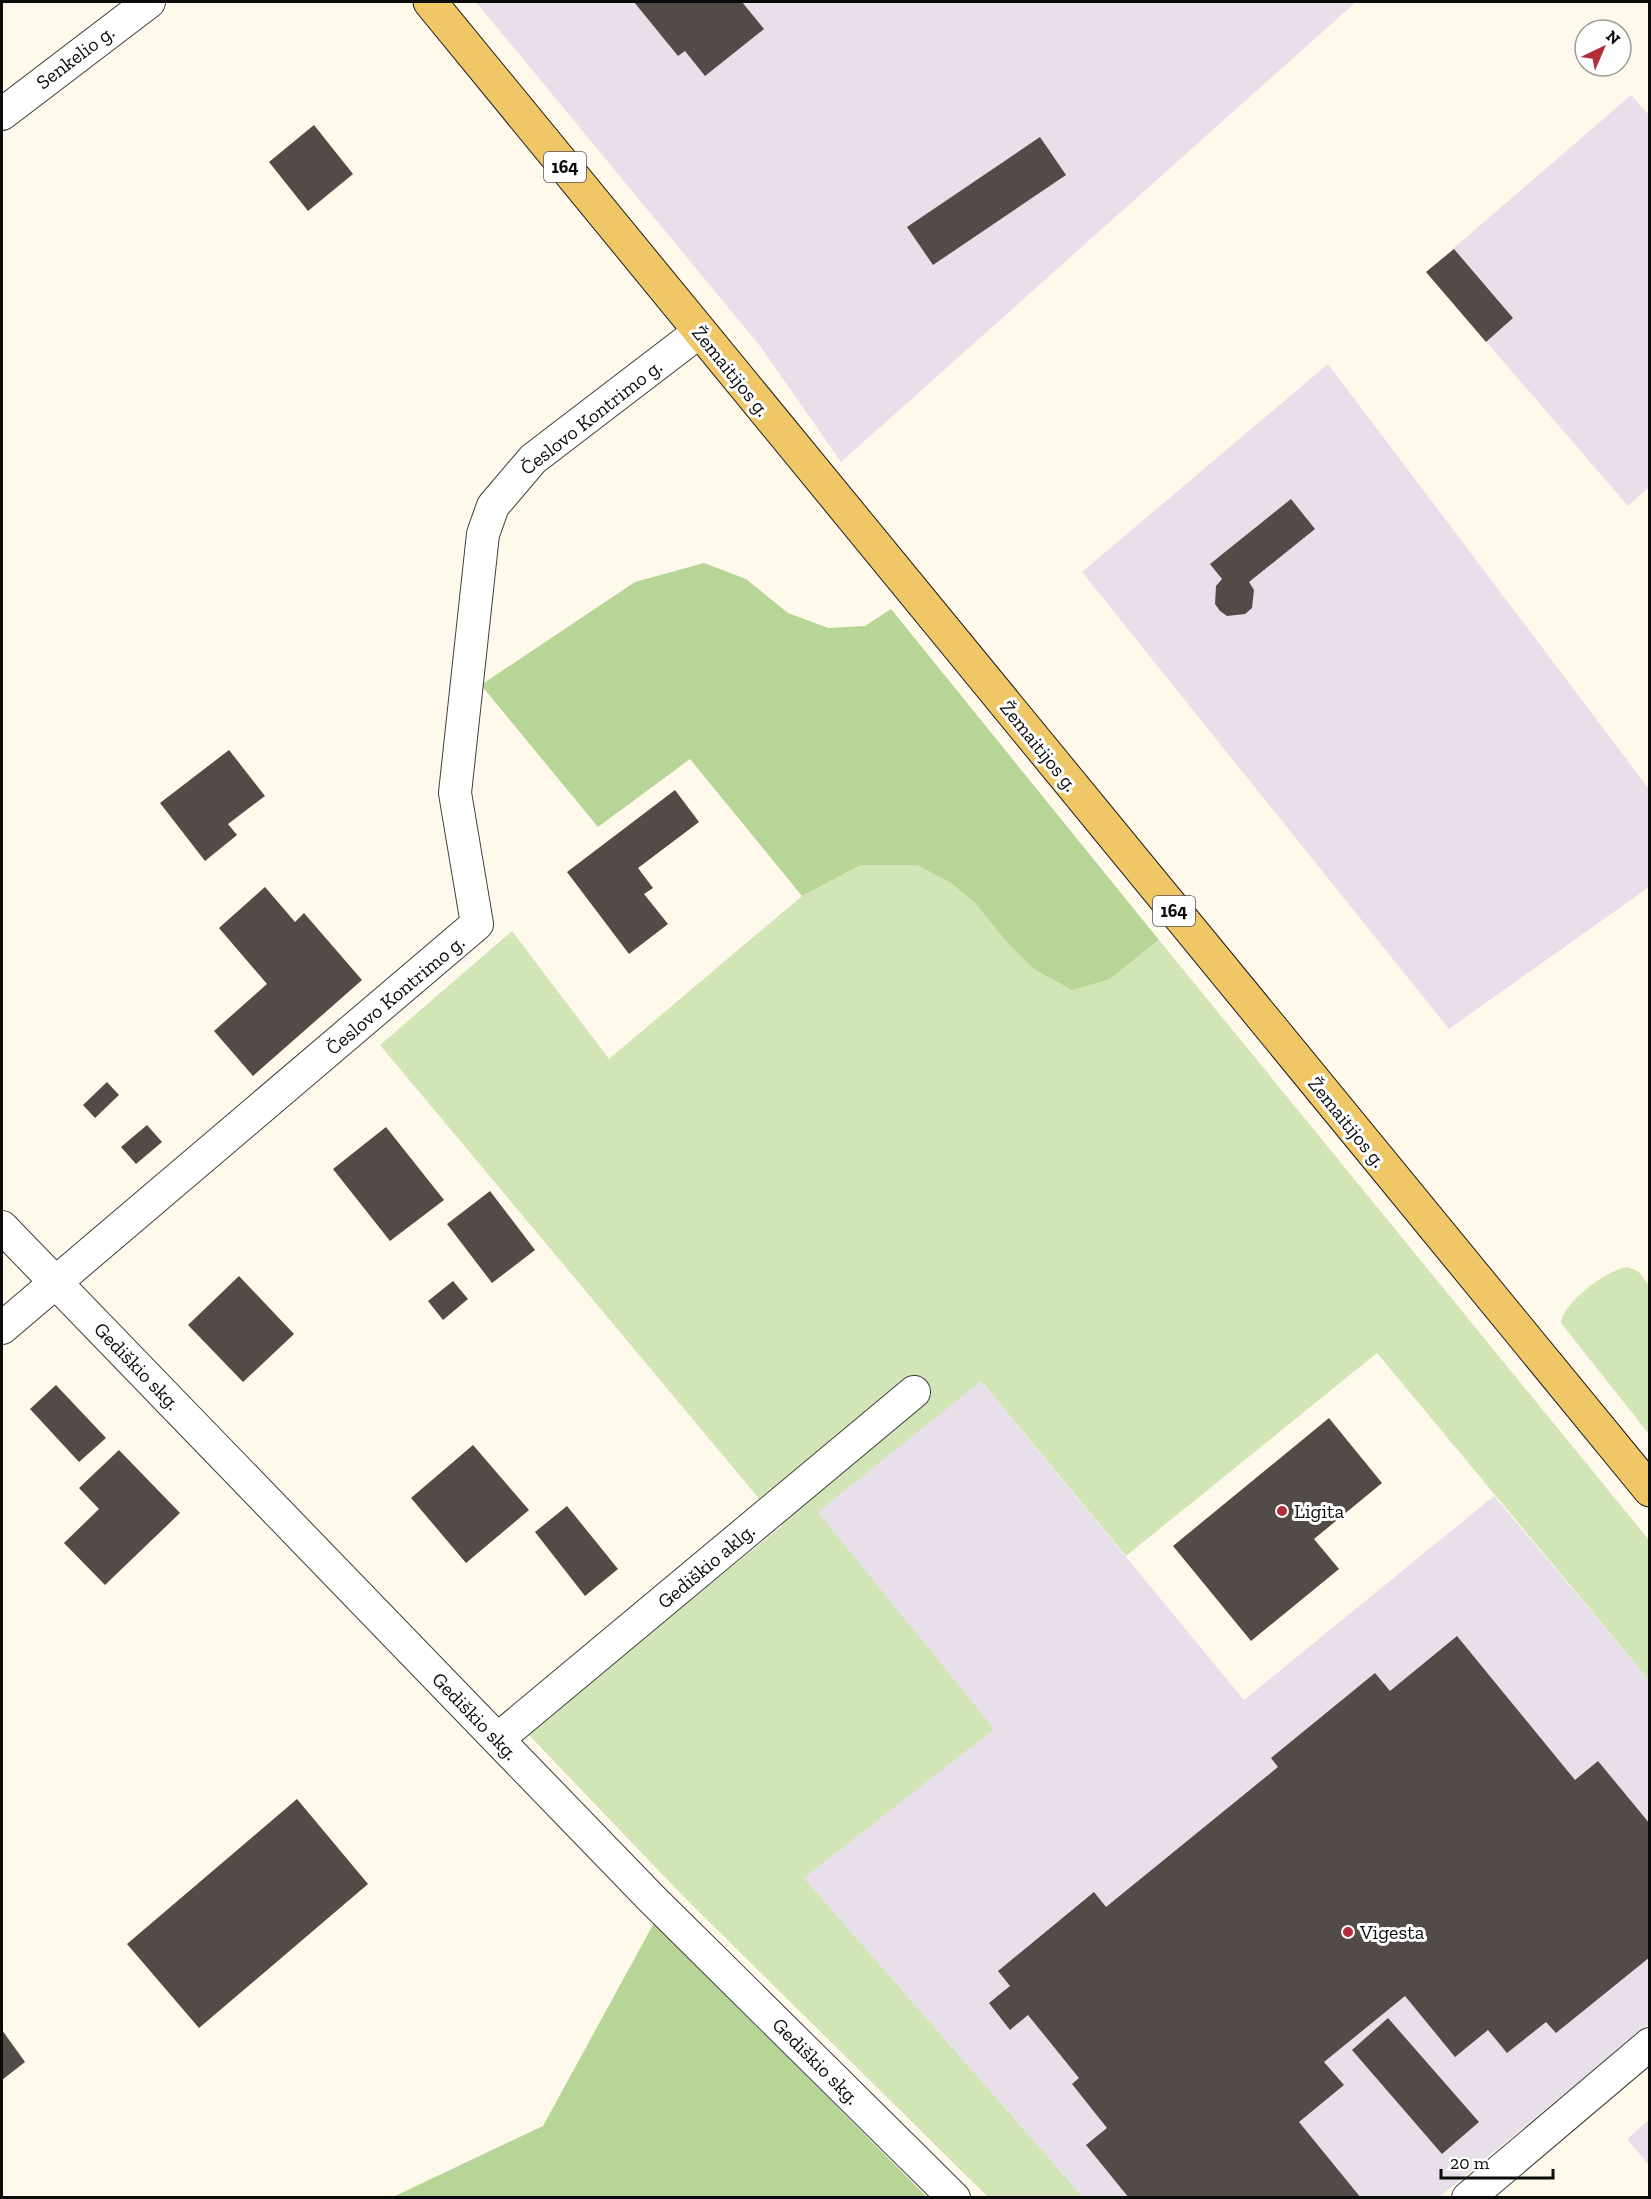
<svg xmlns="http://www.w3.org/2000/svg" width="1651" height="2199" font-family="'Zilla Slab',serif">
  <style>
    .industrial { fill: #e8dfea }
    .green { fill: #d2e5b6 }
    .forest { fill: #b6d597 }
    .building { fill: #534b48 }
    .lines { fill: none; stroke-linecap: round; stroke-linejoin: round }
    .street-casing { stroke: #3e3e3e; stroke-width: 34 }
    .primary-casing { stroke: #1c1c1c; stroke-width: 35 }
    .street { stroke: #fff; stroke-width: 32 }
    .primary { stroke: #f0c767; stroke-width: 33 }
    .poi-dot { fill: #b22c3a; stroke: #fff; stroke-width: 2 }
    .labels { text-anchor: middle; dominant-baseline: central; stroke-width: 6; stroke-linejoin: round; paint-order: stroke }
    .shield { fill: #fff; stroke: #545454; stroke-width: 1.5 }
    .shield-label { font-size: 18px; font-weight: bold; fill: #0b0b0b }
    .street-label { font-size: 20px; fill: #0b0b0b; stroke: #fff }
    .poi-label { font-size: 20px; fill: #0b0b0b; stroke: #fff; text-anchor: start }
  </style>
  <rect width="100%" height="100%" fill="#fef9ea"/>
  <path class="industrial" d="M 476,2 L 1356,2 L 841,462 L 760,346 Z
    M 1631,95 L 1650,116 L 1649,487 L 1628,506 L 1426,272 Z
    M 1328,364 L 1649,789 L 1649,887 L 1449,1029 L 1082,572 Z
    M 980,1380 L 1244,1700 L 1494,1496 L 1649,1680 L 1649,2024 L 1439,2197 L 1083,2197 L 804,1878 L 993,1729 L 818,1512 Z
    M 1649,2120 L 1649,2165 L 1627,2139 Z"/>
  <path class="green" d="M 861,865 L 917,865 L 951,883 L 975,903 L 1005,940 L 1110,979 L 1159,940 L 1649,1540 L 1649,1680 L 1377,1353 L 1126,1556 L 981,1381 L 818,1512 L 994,1729 L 804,1878 L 1083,2197 L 988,2197 L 681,1894 L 527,1733 L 782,1526 L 380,1045 L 512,931 L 609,1059 L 802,896 Z
    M 1627,1267 L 1638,1271 L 1649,1285 L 1649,1434 L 1561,1323 C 1563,1302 1607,1270 1627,1267 Z"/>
  <path class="forest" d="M 704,563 L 746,579 L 788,613 L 828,628 L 865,626 L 891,609 L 1159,940 L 1110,979 L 1072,990 L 1034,969 L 1005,940 L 975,903 L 951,883 L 917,865 L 861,865 L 802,896 L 690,759 L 598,827 L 481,685 L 635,582 Z
    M 654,1923 L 927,2197 L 393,2197 L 543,2126 Z"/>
  <path class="building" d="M 634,2 L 742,2 L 764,29 L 705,76 L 685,51 L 678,56 Z
    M 314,125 L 353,174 L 308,211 L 269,162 Z
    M 1040,137 L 1066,175 L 933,265 L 907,227 Z
    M 1454,249 L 1513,318 L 1486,342 L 1426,272 Z
    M 1291,499 L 1315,529 L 1249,582 L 1254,590 L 1252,608 L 1245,614 L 1227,616 L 1220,611 L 1215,604 L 1216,586 L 1222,579 L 1210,564 Z
    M 229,750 L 265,796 L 228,824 L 237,835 L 205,861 L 160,803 Z
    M 675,790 L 699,822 L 638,868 L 653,888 L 644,894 L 668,924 L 629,954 L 567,872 Z
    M 265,887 L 295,922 L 304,913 L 362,980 L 253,1076 L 214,1031 L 267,984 L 219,928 Z
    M 107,1082 L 119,1095 L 95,1118 L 83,1105 Z
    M 147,1125 L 162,1142 L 136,1164 L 121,1147 Z
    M 386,1127 L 444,1200 L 390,1241 L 333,1169 Z
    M 490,1191 L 535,1250 L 492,1283 L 447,1224 Z
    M 239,1276 L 294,1334 L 243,1382 L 188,1325 Z
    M 453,1281 L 468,1299 L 443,1320 L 428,1301 Z
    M 56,1385 L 106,1438 L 79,1462 L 30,1409 Z
    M 1329,1418 L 1382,1483 L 1314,1539 L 1339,1569 L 1251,1641 L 1173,1546 Z
    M 473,1445 L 529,1510 L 466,1563 L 411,1498 Z
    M 119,1450 L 180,1513 L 105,1585 L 64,1543 L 99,1509 L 79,1488 Z
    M 567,1506 L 618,1569 L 585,1596 L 535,1532 Z
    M 1457,1636 L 1575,1780 L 1598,1761 L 1650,1824 L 1650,1957 L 1556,2033 L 1546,2022 L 1507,2053 L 1488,2030 L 1455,2057 L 1405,1996 L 1324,2062 L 1344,2085 L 1299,2122 L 1361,2198 L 1129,2198 L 1086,2145 L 1107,2128 L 1072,2084 L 1079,2078 L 1028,2015 L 1010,2030 L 989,2003 L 1010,1986 L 998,1971 L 1094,1892 L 1106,1907 L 1278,1767 L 1271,1758 L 1375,1673 L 1390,1691 Z
    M 297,1799 L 368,1884 L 199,2028 L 127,1944 Z
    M 1388,2018 L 1479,2122 L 1442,2154 L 1352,2050 Z
    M 2,2030 L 25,2062 L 2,2080 Z"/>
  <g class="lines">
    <defs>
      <path id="street" d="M 2,114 L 149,2
        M 2,1227 L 651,1898 L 954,2198
        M 2,1328 L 477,924 L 455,793 L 483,534 L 493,506 L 533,459 L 699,332
        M 498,1739 L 914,1392
        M 1468,2198 L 1650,2044"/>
      <path id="primary" d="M 430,2 L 1650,1490"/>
    </defs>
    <use href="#street" class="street-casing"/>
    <use href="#primary" class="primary-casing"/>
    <use href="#street" class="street"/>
    <use href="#primary" class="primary"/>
  </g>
  <g class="poi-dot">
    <circle cx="1282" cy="1511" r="6"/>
    <circle cx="1348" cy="1932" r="6"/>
  </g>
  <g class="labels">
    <g class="shield">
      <rect x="544" y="152" width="42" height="30" rx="4.5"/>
      <rect x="1153" y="896" width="42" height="30" rx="4.5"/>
    </g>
    <g class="shield-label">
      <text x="565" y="167">164</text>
      <text x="1174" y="911">164</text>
    </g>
    <g class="street-label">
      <text transform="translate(75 57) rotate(-37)">Senkelio g.</text>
      <text transform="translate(731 371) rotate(51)">Žemaitijos g.</text>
      <text transform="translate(591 417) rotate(-38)">Česlovo Kontrimo g.</text>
      <text transform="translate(1039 746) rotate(51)">Žemaitijos g.</text>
      <text transform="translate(395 995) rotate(-40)">Česlovo Kontrimo g.</text>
      <text transform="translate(1347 1122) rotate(51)">Žemaitijos g.</text>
      <text transform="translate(137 1366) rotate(46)">Gediškio skg.</text>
      <text transform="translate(706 1566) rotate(-40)">Gediškio aklg.</text>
      <text transform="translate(475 1716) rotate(46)">Gediškio skg.</text>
      <text transform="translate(816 2061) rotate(45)">Gediškio skg.</text>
    </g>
    <g class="poi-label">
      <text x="1294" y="1511">Ligita</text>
      <text x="1360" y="1932">Vigesta</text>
    </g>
  </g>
  <rect width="1651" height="2199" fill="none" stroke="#0b0b0b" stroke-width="6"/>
  <g transform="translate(1603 48) rotate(44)"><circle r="28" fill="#ffffff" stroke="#9d9d9d" stroke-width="1.5"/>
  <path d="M0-4.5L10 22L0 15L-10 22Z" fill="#b22c3a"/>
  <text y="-9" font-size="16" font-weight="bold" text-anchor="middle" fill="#0b0b0b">N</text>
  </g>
  <path d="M1441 2169v9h112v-9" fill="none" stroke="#0b0b0b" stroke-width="3"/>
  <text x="1450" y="2169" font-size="18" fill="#0b0b0b" stroke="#ffffff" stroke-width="4.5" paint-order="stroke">20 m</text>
</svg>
